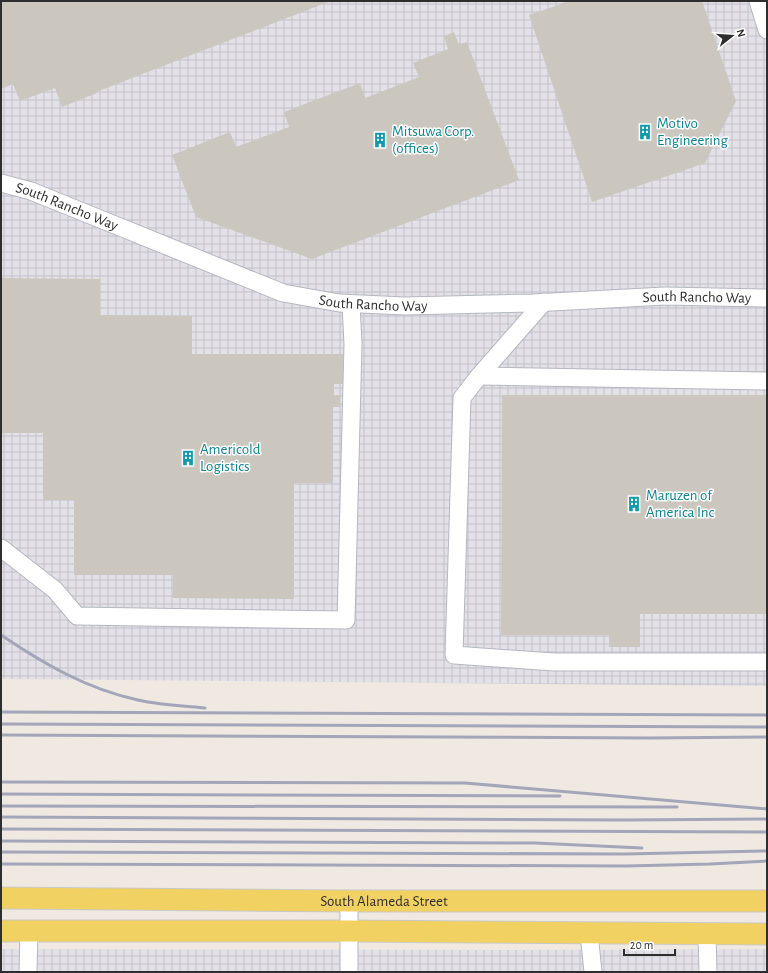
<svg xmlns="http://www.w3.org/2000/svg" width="768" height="973" font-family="'Alegreya Sans',sans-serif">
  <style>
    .industrial { fill: url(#industrial-grid) }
    .building { fill: #cbc7bf }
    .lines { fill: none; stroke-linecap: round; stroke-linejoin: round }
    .minor-casing { stroke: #b4b7c1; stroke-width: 19 }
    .major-casing { stroke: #c9c9c9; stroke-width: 23 }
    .minor { stroke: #fff; stroke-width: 17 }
    .major { stroke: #f2d163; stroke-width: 21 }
    .rail { stroke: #a3a6b8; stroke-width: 3 }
    .labels { text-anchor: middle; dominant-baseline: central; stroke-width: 3; stroke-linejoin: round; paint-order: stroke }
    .culture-label { font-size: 15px; fill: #0d838f; stroke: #fff; text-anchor: start }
    .street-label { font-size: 15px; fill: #2e2e2e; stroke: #fff }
  </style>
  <defs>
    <pattern id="industrial-grid" width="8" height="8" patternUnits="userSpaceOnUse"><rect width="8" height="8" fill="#e3e1e8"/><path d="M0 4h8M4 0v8" fill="none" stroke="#c3c1c7"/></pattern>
  </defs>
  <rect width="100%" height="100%" fill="#efe9e1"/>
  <path class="industrial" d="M 1,1 L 767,1 L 767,686 L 1,679 Z
    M 1,949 L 505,950 L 767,949 L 767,972 L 1,972 Z"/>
  <path class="building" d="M 1,1 L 331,1 L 96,92 L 97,93 L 62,107 L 55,88 L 20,101 L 13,84 L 1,89 Z
    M 570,1 L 702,1 L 736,101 L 705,163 L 592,202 L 529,15 Z
    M 454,32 L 459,45 L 467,42 L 519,180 L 312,259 L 196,217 L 172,155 L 230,132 L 236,147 L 289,127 L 284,112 L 360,83 L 365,98 L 419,77 L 413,63 L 448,49 L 444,36 Z
    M 1,278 L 100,279 L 100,315 L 192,316 L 192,354 L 343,354 L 343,384 L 334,384 L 334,395 L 340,395 L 340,407 L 333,407 L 333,483 L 294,483 L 294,599 L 173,598 L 173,575 L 74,575 L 74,500 L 43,500 L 43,433 L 1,433 Z
    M 502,395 L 767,395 L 767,614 L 640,614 L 640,647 L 609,647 L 609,635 L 501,635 Z"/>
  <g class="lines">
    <defs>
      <g id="minor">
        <path d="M 758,1 L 767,30"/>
        <path id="s1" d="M 1,183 L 31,191 L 283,293 L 339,303 L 405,306 L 533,303 L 665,296 L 767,298"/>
        <path d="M 544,302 L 479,376 L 462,398 L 454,655 L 554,662 L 767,662"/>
        <path d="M 479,376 L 767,381"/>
        <path d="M 1,548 L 55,590 L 77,616 L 346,620 L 353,344 L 351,304"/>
        <path d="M 349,901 L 349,972"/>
        <path d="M 589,933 L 593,972"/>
        <path d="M 707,934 L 708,972"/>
        <path d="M 28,972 L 29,931"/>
      </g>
      <g id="major">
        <path id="s2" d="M 1,898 L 349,901 L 767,901"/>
        <path d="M 1,931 L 350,931 L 767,934"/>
      </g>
    </defs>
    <use href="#minor" class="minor-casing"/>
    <use href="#major" class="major-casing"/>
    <use href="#minor" class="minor"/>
    <use href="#major" class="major"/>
    <path class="rail" d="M 1,635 C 44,664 87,689 138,700 C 160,705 183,706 205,708
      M 1,712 L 767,715
      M 1,724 L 767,727
      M 1,735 L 649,738 L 767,737
      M 1,782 L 465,783 L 767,809
      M 1,794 L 560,796
      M 1,806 L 677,807
      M 1,817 L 625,820 L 767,819
      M 1,829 L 767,832
      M 1,841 L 535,843 L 642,848
      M 1,852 L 625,854 L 767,851
      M 1,864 L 626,866 L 710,864 L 767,861"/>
  </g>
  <defs>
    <symbol id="building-bare" viewBox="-9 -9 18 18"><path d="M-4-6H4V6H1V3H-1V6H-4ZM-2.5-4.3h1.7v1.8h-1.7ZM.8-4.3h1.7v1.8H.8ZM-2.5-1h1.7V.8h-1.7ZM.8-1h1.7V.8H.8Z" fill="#0f9aa8" stroke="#fff" stroke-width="2.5" paint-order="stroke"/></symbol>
  </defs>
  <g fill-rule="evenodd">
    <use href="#building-bare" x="634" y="121" width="22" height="22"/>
    <use href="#building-bare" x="369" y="129" width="22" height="22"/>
    <use href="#building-bare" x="177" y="447" width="22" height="22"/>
    <use href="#building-bare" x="623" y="493" width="22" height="22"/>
  </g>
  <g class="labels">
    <g class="culture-label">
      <text x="657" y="123">Motivo<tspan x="657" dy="17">Engineering</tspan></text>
      <text x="392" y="131">Mitsuwa Corp.<tspan x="392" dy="17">(offices)</tspan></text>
      <text x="200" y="449">Americold<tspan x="200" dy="17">Logistics</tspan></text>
      <text x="646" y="495">Maruzen of<tspan x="646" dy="17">America Inc</tspan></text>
    </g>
    <g class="street-label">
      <text stroke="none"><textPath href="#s1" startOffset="70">South Rancho Way</textPath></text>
      <text stroke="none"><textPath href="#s1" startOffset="718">South Rancho Way</textPath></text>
      <text stroke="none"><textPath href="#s1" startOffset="394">South Rancho Way</textPath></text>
      <text stroke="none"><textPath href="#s2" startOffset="383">South Alameda Street</textPath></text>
    </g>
  </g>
  <rect width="768" height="973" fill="none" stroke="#2e2e2e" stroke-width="4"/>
  <g transform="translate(732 36) rotate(73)" stroke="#ffffff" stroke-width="3" paint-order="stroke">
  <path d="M0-3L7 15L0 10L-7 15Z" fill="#2e2e2e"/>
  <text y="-6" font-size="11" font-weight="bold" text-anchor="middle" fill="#2e2e2e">N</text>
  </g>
  <path d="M624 949v6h51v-6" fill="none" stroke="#2e2e2e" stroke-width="2"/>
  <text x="630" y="949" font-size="12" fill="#2e2e2e" stroke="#ffffff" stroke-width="3" paint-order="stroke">20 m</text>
</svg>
